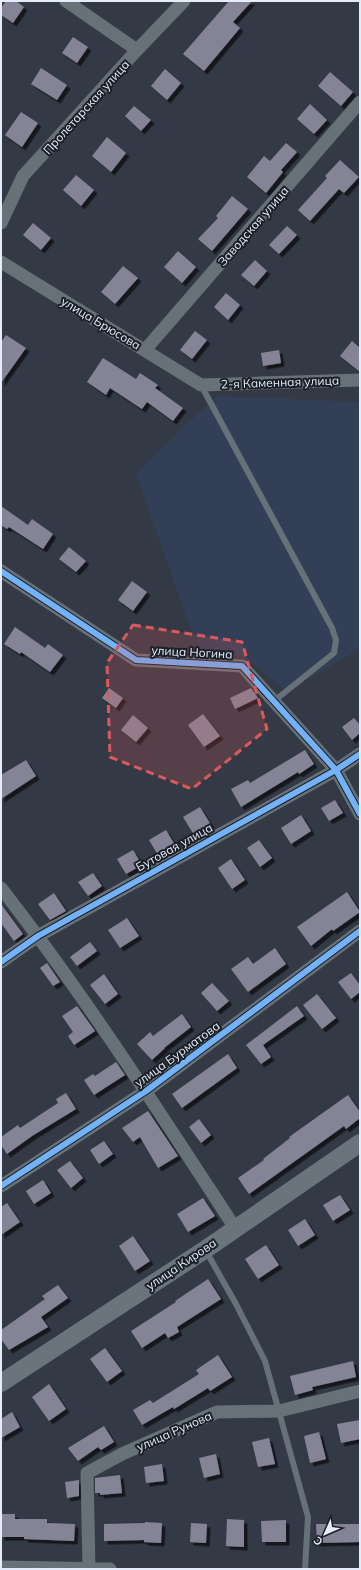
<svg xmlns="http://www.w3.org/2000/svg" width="361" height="1570" font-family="Mulish,sans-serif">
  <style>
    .built { fill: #333f57 }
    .building { fill: #858497; filter: url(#shadow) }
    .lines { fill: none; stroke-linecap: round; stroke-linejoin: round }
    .lane { stroke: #677178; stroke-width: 6 }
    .street { stroke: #677178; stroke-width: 13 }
    .secondary { stroke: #69747c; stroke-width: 18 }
    .cycleway-casing { stroke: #1a1f28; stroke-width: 8 }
    .cycleway { stroke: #73b2f8; stroke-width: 6 }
    .marked { fill: #da595c; fill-opacity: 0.2; stroke: #da595c; stroke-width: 3; stroke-dasharray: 8 5; stroke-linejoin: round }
    .labels { text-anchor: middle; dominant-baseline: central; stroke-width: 4; stroke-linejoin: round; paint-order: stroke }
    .street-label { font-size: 12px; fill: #e5ecfa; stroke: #1a1f28 }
  </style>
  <defs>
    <filter id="shadow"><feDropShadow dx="3.5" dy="3.5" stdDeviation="0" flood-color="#0009"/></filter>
  </defs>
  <rect width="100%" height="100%" fill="#343a45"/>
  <path class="built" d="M 216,396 L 360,402 L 360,649 L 286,691 L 244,657 L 203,653 L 186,616 L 136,473 Z"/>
  <path class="building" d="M 6,1 L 16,1 L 24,7 L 13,23 L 1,15 L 1,8 Z
    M 229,1 L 252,1 L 233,22 L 240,28 L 204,71 L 183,54 Z
    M 73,37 L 88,47 L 77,63 L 62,53 Z
    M 41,68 L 67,85 L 57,100 L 31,84 Z
    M 165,69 L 181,83 L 167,100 L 151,86 Z
    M 330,72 L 353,92 L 341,106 L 318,86 Z
    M 310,104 L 327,120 L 314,134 L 297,119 Z
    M 134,106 L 151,120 L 141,131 L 125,116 Z
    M 21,112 L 38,123 L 22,147 L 5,135 Z
    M 107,137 L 126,153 L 111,172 L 92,156 Z
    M 286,143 L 297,152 L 281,170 L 283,172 L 266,193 L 247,177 L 264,156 L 270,161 Z
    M 340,160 L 359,177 L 344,193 L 339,189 L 310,221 L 298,210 L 327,178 L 325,176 Z
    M 76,175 L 94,190 L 81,206 L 63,190 Z
    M 232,196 L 248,209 L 212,251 L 198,239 L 218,218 L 216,216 Z
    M 33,223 L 51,238 L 41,250 L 23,235 Z
    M 287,226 L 297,235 L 279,254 L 269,245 Z
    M 178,251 L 196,267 L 182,283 L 164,267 Z
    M 255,260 L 267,271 L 254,286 L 241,275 Z
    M 123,266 L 138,278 L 115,304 L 101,292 Z
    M 226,293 L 240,305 L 228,320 L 214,307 Z
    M 195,331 L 207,340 L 192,359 L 180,350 Z
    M 6,335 L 26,348 L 1,383 L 1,342 Z
    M 352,341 L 360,348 L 360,372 L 340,356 Z
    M 279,350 L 281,363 L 263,366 L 261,353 Z
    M 103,358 L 136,379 L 140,373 L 158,385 L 155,388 L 183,408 L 173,421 L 147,402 L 142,409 L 110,388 L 106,395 L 87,382 Z
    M 1,506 L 28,525 L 32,519 L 53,534 L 43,549 L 9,527 L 7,529 L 1,525 Z
    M 69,547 L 86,561 L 76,572 L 59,559 Z
    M 132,581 L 147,592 L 133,611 L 118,600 Z
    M 15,627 L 45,648 L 48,644 L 63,655 L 50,672 L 21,652 L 20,654 L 4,644 Z
    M 109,688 L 123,698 L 116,708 L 102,698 Z
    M 251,688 L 258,698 L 235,709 L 230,698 Z
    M 203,714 L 220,736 L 204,747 L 188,725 Z
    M 133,715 L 148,728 L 136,742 L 121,730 Z
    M 354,718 L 360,725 L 360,733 L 352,740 L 342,727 Z
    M 305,750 L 314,764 L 299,774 L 298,772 L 241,807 L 231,789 L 248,780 L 250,783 Z
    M 26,760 L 36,776 L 1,799 L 1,775 Z
    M 335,800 L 343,813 L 329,821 L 321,808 Z
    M 200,807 L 211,825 L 194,835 L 183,817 Z
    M 301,815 L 311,831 L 291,844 L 281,828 Z
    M 166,830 L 175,845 L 158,855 L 149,840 Z
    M 259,840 L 272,858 L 260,867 L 247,848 Z
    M 133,850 L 142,865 L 126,874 L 117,859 Z
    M 231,859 L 245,880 L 232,889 L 218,868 Z
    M 93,873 L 102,886 L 88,896 L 78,882 Z
    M 347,892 L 360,912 L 333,931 L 332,929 L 311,946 L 297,927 Z
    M 54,893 L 66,911 L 50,920 L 38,904 Z
    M 1,904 L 23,934 L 14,941 L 1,923 Z
    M 127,918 L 139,936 L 120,948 L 108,930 Z
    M 90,942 L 97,951 L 77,966 L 70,957 Z
    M 275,948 L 286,964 L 248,992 L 231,969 L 248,957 L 253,964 Z
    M 47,963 L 60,982 L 53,986 L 40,968 Z
    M 351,973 L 360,985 L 360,992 L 351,999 L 338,982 Z
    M 104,974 L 118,994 L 105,1004 L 90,985 Z
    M 212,983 L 229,1001 L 217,1011 L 201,993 Z
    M 317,994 L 336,1018 L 322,1029 L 303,1005 Z
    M 77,1006 L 95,1031 L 74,1045 L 68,1036 L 73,1032 L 62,1016 Z
    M 297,1006 L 304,1016 L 263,1045 L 271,1057 L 261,1064 L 246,1045 Z
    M 182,1014 L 191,1027 L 164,1048 L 165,1048 L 152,1060 L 137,1044 L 150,1032 L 153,1036 Z
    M 228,1054 L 237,1068 L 182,1108 L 172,1094 Z
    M 116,1062 L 125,1075 L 94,1095 L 84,1080 L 93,1074 L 95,1076 Z
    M 66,1093 L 76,1109 L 32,1136 L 7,1154 L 1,1145 L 1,1137 L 18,1125 L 20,1128 L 58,1103 L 56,1099 Z
    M 348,1095 L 360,1112 L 360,1118 L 346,1129 L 344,1126 L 249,1194 L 238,1178 L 264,1160 L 263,1159 L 290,1138 L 289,1137 Z
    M 148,1111 L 178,1156 L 158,1168 L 140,1137 L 133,1142 L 122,1128 Z
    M 199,1119 L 211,1135 L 201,1143 L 189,1127 Z
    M 104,1141 L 113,1154 L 99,1164 L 90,1150 Z
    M 70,1161 L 83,1178 L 71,1188 L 57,1170 Z
    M 43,1180 L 51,1193 L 34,1204 L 26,1191 Z
    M 340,1195 L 350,1210 L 333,1221 L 323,1205 Z
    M 203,1198 L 215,1216 L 188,1232 L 177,1214 Z
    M 7,1203 L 20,1222 L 1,1235 L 1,1207 Z
    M 305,1219 L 315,1235 L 298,1246 L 288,1230 Z
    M 133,1236 L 150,1261 L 135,1271 L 119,1246 Z
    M 266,1245 L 279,1265 L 258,1279 L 245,1259 Z
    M 208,1279 L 221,1299 L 177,1327 L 179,1332 L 168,1338 L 165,1333 L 142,1348 L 131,1331 L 176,1302 L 175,1301 Z
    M 58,1285 L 68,1298 L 41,1317 L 48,1327 L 9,1350 L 1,1339 L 1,1330 L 45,1299 L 42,1296 Z
    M 105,1348 L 122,1371 L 107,1382 L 90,1359 Z
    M 218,1355 L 232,1377 L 210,1391 L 208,1388 L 174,1409 L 173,1407 L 142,1425 L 133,1410 L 150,1400 L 153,1403 L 199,1374 L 196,1370 Z
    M 353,1361 L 356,1377 L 312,1387 L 313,1390 L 295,1395 L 290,1376 Z
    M 49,1384 L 66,1409 L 49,1421 L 32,1397 Z
    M 12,1412 L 20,1427 L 1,1438 L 1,1419 Z
    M 360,1420 L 360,1439 L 341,1443 L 337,1424 Z
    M 104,1426 L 114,1442 L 101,1450 L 98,1447 L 78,1461 L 68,1448 Z
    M 319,1432 L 326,1459 L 310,1463 L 304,1436 Z
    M 269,1438 L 275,1464 L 258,1467 L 252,1442 Z
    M 216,1454 L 220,1474 L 204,1478 L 199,1458 Z
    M 162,1464 L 164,1481 L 146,1483 L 144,1467 Z
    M 120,1475 L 122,1493 L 100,1495 L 100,1493 L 95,1493 L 95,1478 Z
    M 79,1480 L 79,1496 L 67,1498 L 65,1482 Z
    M 1,1514 L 15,1514 L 15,1519 L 47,1519 L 47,1523 L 75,1524 L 74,1541 L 24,1539 L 24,1537 L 1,1537 Z
    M 227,1519 L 244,1520 L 244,1547 L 226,1546 Z
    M 286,1520 L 286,1542 L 262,1542 L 261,1521 Z
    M 145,1522 L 162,1523 L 161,1543 L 144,1542 L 144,1540 L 104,1541 L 104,1524 L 145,1523 Z
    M 191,1523 L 207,1524 L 206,1543 L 190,1542 Z
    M 316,1524 L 360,1524 L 360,1542 L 317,1543 Z"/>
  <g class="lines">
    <path class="lane" d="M 201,385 L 332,628 L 336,640 L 334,653 L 274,701
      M 206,1251 L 236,1304 L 265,1361 L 308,1517 L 305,1569"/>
    <path class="street" d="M 66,1 L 137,50
      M 1,223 L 23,176 L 137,50 L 184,1
      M 1,262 L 201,385 L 360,380
      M 145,350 L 360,102
      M 1,571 L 136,660 L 242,666 L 336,770 L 360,814
      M 1,888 C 85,996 160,1113 235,1228
      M 1,962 L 38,936 L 336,770 L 360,754
      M 1,1186 L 146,1091 L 360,931
      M 1,1567 L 110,1569
      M 89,1569 L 87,1473 L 122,1454 L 217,1412 L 279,1411 L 360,1391"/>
    <path class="secondary" d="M 1,1383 L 206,1249 L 360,1143"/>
    <defs>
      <path id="cycleway" d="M 1,571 L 136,660 L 242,666 L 336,770 L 360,814
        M 1,962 L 38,936 L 336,770 L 360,754
        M 1,1186 L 146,1091 L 360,931"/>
    </defs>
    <use href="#cycleway" class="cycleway-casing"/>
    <use href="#cycleway" class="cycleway"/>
  </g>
  <path class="marked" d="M 133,625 L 242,642 L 267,729 L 192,789 L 110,757 L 107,663 Z"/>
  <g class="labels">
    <g class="street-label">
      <text transform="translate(86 107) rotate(-48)">Пролетарская улица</text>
      <text transform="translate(253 226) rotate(-49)">Заводская улица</text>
      <text transform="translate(101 323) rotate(31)">улица Брюсова</text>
      <text transform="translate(280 382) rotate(-2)">2-я Каменная улица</text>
      <text transform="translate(192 652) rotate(3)">улица Ногина</text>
      <text transform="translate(174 847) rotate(-29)">Бутовая улица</text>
      <text transform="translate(177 1054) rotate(-36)">улица Бурматова</text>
      <text transform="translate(181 1264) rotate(-34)">улица Кирова</text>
      <text transform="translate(174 1431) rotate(-24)">улица Рунова</text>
    </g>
  </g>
  <rect width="361" height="1570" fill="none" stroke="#e5ecfa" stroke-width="4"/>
  <g transform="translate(325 1534) rotate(225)" stroke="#1a1f28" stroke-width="3" paint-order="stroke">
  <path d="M0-3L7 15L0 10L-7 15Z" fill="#e5ecfa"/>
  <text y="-6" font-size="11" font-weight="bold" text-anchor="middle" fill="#e5ecfa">С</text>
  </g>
</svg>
